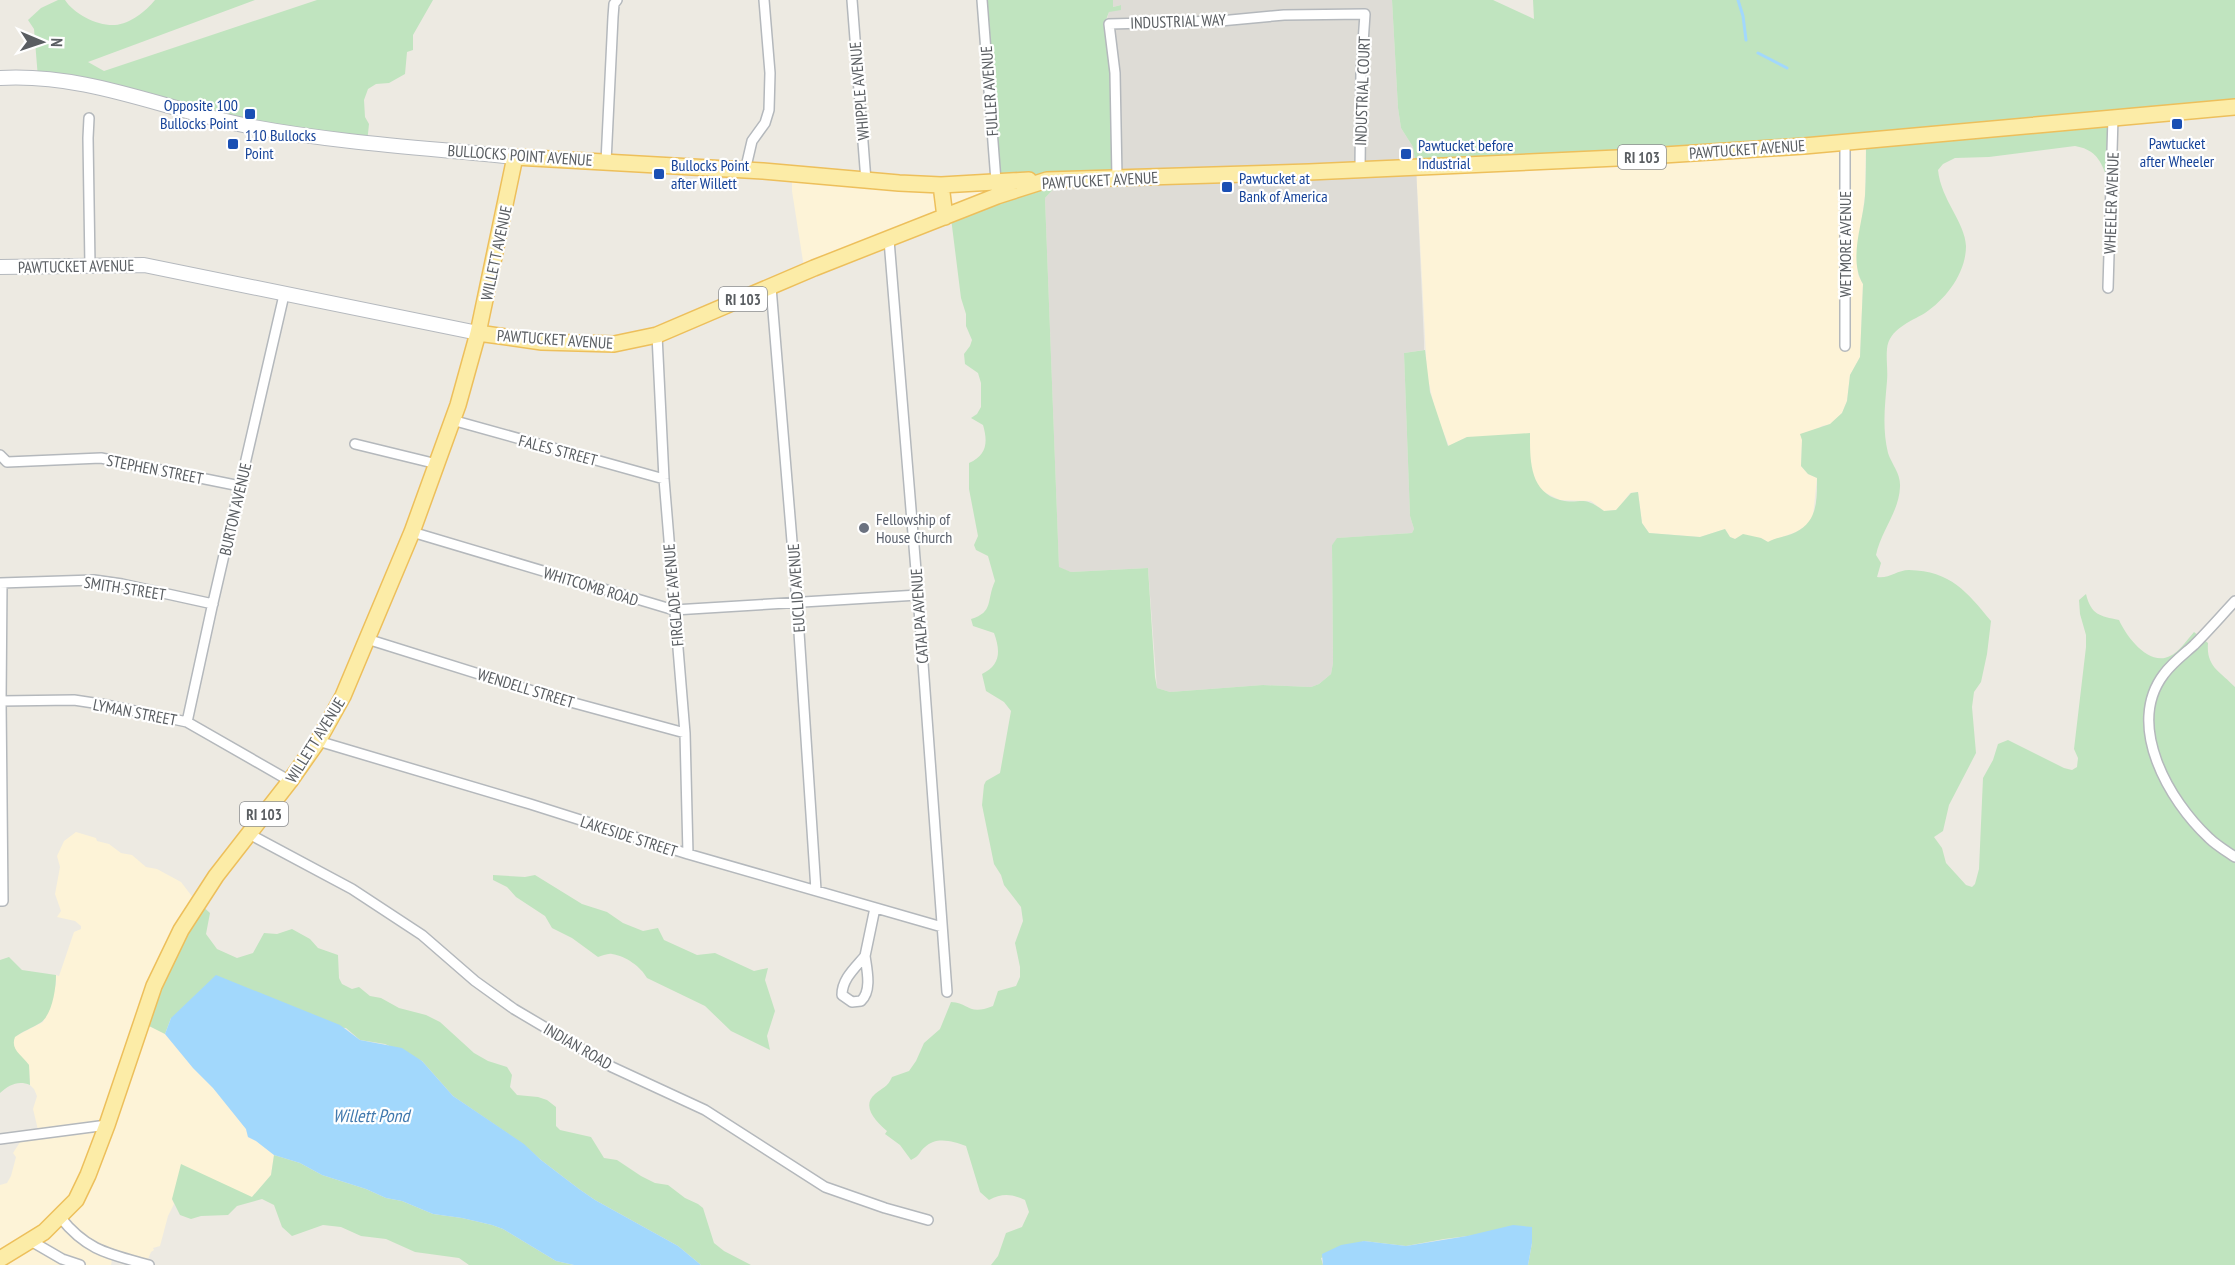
<svg xmlns="http://www.w3.org/2000/svg" width="2235" height="1265" font-family="'PT Sans Narrow',sans-serif">
  <style>
    .commercial { fill: #fdf3d7 }
    .industrial { fill: #dedcd6 }
    .green { fill: #c0e4bf }
    .water { fill: #a2d8fc }
    .lines { fill: none; stroke-linecap: round; stroke-linejoin: round }
    .stream { stroke: #a2d8fc; stroke-width: 3 }
    .street-casing { stroke: #b4b8bc; stroke-width: 12 }
    .secondary-casing { stroke: #b5b9be; stroke-width: 16 }
    .primary-casing { stroke: #edbf5b; stroke-width: 18 }
    .street { stroke: #fff; stroke-width: 9 }
    .secondary { stroke: #fff; stroke-width: 14 }
    .primary { stroke: #fceca7; stroke-width: 15 }
    .transit-dot { fill: #1a4fb4; stroke: #fff; stroke-width: 2 }
    .worship-dot { fill: #6b7280; stroke: #fff; stroke-width: 2 }
    .labels { text-anchor: middle; dominant-baseline: central; stroke-width: 4.5; stroke-linejoin: round; paint-order: stroke }
    .shield { fill: #fff; stroke: #8c8e91; stroke-width: 1.5 }
    .shield-label { font-size: 15px; font-weight: bold; fill: #5a5e62 }
    .street-label { font-size: 16px; fill: #5a5e62; stroke: #fff }
    .transit-label { font-size: 16px; fill: #164399; stroke: #fff; text-anchor: start }
    .worship-label { font-size: 16px; fill: #5b616d; stroke: #fff; text-anchor: start }
    .water-label { font-size: 18px; font-style: italic; fill: #4179ae; stroke: #fff }
  </style>
  <rect width="100%" height="100%" fill="#edeae2"/>
  <path class="commercial" d="M 1866,139 L 1865,194 L 1857,258 L 1858,275 L 1863,284 L 1860,357 L 1850,375 L 1847,401 L 1842,413 L 1831,424 L 1822,426 L 1802,440 L 1801,466 L 1808,474 L 1817,478 L 1813,516 L 1809,524 L 1796,532 L 1768,542 L 1761,538 L 1746,536 L 1735,539 L 1730,537 L 1725,529 L 1700,537 L 1649,533 L 1642,523 L 1638,492 L 1630,493 L 1617,510 L 1604,511 L 1591,501 L 1560,500 L 1546,493 L 1539,489 L 1530,466 L 1478,438 L 1467,437 L 1449,446 L 1436,414 L 1427,375 L 1416,166 Z
    M 792,175 L 1026,183 L 805,274 L 792,191 Z
    M 76,832 L 96,838 L 97,841 L 109,844 L 121,853 L 132,855 L 146,867 L 157,869 L 181,882 L 194,899 L 144,1023 L 165,1034 L 193,1068 L 213,1088 L 246,1129 L 248,1137 L 256,1141 L 274,1155 L 271,1175 L 252,1197 L 172,1199 L 174,1204 L 168,1216 L 160,1246 L 153,1248 L 154,1250 L 151,1252 L 146,1264 L 113,1255 L 111,1265 L 0,1265 L 0,1185 L 7,1183 L 11,1176 L 16,1157 L 13,1153 L 24,1136 L 39,1134 L 33,1109 L 37,1096 L 34,1089 L 30,1085 L 29,1065 L 16,1052 L 13,1043 L 14,1037 L 43,1022 L 56,984 L 56,975 L 59,976 L 74,932 L 81,929 L 81,926 L 75,921 L 57,917 L 61,911 L 55,894 L 60,867 L 57,856 L 64,841 Z"/>
  <path class="industrial" d="M 1113,0 L 1392,0 L 1398,108 L 1401,128 L 1413,147 L 1416,166 L 1424,342 L 1424,350 L 1404,353 L 1410,516 L 1414,529 L 1412,533 L 1338,538 L 1332,545 L 1333,663 L 1331,674 L 1319,684 L 1311,687 L 1263,685 L 1170,692 L 1157,688 L 1148,568 L 1071,572 L 1059,568 L 1045,198 L 1060,182 L 1109,12 L 1121,5 L 1113,7 Z"/>
  <path class="green" d="M 58,0 L 65,0 C 74,14 97,26 115,25 C 130,24 146,11 155,0 L 255,0 L 88,62 L 104,71 L 317,0 L 433,0 L 413,35 L 413,50 L 407,52 L 405,74 L 389,83 L 376,84 L 368,89 L 364,100 L 365,117 L 369,124 L 367,143 L 38,78 L 34,29 L 28,20 L 41,8 Z
    M 980,0 L 1113,0 L 1113,7 L 1121,5 L 1121,10 L 1109,12 L 1106,20 L 1111,25 L 1119,178 L 1060,182 L 1045,198 L 1059,567 L 1071,572 L 1148,568 L 1155,677 L 1157,688 L 1170,692 L 1263,685 L 1311,687 L 1319,684 L 1331,674 L 1333,663 L 1332,545 L 1337,538 L 1412,533 L 1414,529 L 1410,516 L 1404,353 L 1425,350 L 1430,392 L 1448,446 L 1467,437 L 1530,433 C 1530,459 1529,492 1560,500 C 1581,505 1582,494 1604,511 L 1616,510 L 1631,493 L 1638,492 L 1642,523 L 1649,533 L 1700,537 L 1725,529 L 1730,537 L 1735,539 L 1743,534 L 1761,538 L 1768,542 C 1777,537 1787,537 1796,532 C 1818,521 1817,499 1817,478 L 1808,474 L 1801,466 L 1802,440 L 1800,434 L 1830,424 L 1842,413 L 1847,401 L 1850,375 L 1860,357 L 1863,284 C 1848,259 1863,223 1865,196 C 1866,177 1866,158 1866,139 L 1416,166 L 1413,147 L 1401,128 L 1398,108 L 1392,0 L 1493,0 L 1534,19 L 1533,0 L 2235,0 L 2235,107 L 2116,117 L 2108,175 L 2106,175 C 2100,158 2093,149 2075,146 L 1989,157 L 1955,158 L 1943,164 L 1938,170 C 1941,200 1965,222 1966,246 C 1966,273 1946,299 1925,313 C 1910,322 1889,329 1887,349 C 1886,359 1888,370 1887,381 C 1885,405 1882,428 1888,453 C 1892,465 1901,474 1900,487 C 1899,512 1881,531 1876,555 L 1881,563 L 1877,577 C 1889,579 1897,570 1909,570 C 1951,571 1967,592 1991,621 L 1987,654 L 1981,682 L 1974,692 L 1972,707 L 1976,753 L 1949,805 L 1943,831 L 1934,837 L 1942,848 L 1946,863 L 1966,885 L 1972,887 L 1975,884 L 1979,869 L 1983,778 L 1993,760 L 1998,744 L 2008,740 L 2064,768 L 2072,770 L 2077,767 L 2078,758 L 2074,749 L 2086,647 L 2086,635 L 2080,614 L 2079,600 L 2086,594 C 2091,615 2100,616 2119,620 C 2126,636 2149,667 2170,656 C 2179,652 2187,640 2194,632 L 2208,643 C 2206,667 2220,671 2235,687 L 2235,1265 L 1528,1265 L 1532,1243 L 1532,1228 L 1444,1239 L 1406,1246 L 1364,1241 L 1321,1258 L 1323,1265 L 991,1265 L 998,1256 L 1006,1233 L 1022,1227 L 1029,1212 L 1025,1200 C 1012,1194 1002,1193 989,1200 L 980,1192 L 966,1146 C 953,1141 936,1136 925,1147 C 918,1153 921,1155 911,1160 L 900,1145 L 885,1134 L 887,1131 C 878,1123 860,1107 875,1094 C 882,1088 888,1087 892,1077 L 909,1071 L 916,1061 L 924,1043 L 940,1029 L 951,1002 C 970,1003 968,1016 993,1006 L 998,991 L 1016,986 L 1020,977 L 1020,967 L 1015,943 L 1023,921 L 1021,907 L 1004,885 L 1001,875 L 994,864 L 982,805 L 984,785 L 986,781 L 1000,773 L 1011,711 L 1004,702 L 986,691 L 982,674 C 1000,665 1001,652 994,633 L 973,626 L 971,619 C 994,612 986,601 995,581 L 988,556 L 976,550 L 974,545 L 978,536 L 969,489 L 969,463 C 987,455 988,442 983,425 L 971,418 L 977,414 L 981,407 L 981,383 L 978,373 L 965,364 L 964,354 L 970,346 L 972,340 L 966,326 L 966,314 L 961,298 L 951,218 L 973,206 L 1002,183 L 992,127 Z
    M 493,875 L 525,877 L 535,875 L 582,904 L 607,912 L 623,923 L 643,931 L 658,928 L 664,940 L 697,955 L 715,953 L 754,971 L 768,968 L 765,980 L 775,1011 L 767,1036 L 770,1050 L 731,1031 L 705,1006 L 647,978 C 641,967 626,956 612,954 C 608,953 602,956 598,957 L 572,938 L 552,928 L 545,916 L 516,897 L 507,887 L 493,880 Z
    M 199,903 L 210,913 L 206,934 L 217,949 L 237,958 L 253,953 L 264,933 L 277,934 L 292,929 L 310,939 L 318,948 L 338,955 L 339,978 L 342,984 L 352,989 L 359,987 L 370,996 L 381,998 L 399,1008 L 426,1015 L 440,1022 L 474,1053 L 488,1061 L 507,1067 L 512,1075 L 510,1087 L 517,1095 L 538,1097 L 547,1100 L 556,1107 L 556,1126 L 560,1130 L 591,1137 L 604,1158 L 617,1160 L 641,1176 L 655,1183 L 668,1185 L 685,1198 L 698,1204 L 703,1208 L 714,1243 L 724,1251 L 751,1265 L 701,1265 L 678,1246 L 595,1200 L 579,1189 L 541,1160 L 523,1144 L 453,1096 L 422,1061 L 385,1044 L 360,1040 L 346,1028 L 171,1018 L 165,1034 L 143,1023 Z
    M 9,957 L 22,970 L 56,975 C 56,989 52,1016 40,1023 C 32,1028 23,1031 15,1037 C 10,1050 22,1055 29,1065 L 30,1085 C 18,1080 9,1085 0,1093 L 0,960 Z
    M 274,1155 L 300,1163 L 322,1175 L 366,1189 L 386,1198 L 402,1201 L 433,1214 L 462,1218 L 492,1225 L 503,1229 L 556,1261 L 574,1265 L 469,1265 L 459,1258 L 415,1252 L 386,1239 L 361,1236 L 341,1227 L 323,1225 L 292,1236 L 282,1227 L 274,1205 L 262,1199 L 237,1206 L 228,1215 L 201,1216 L 191,1219 L 180,1215 L 172,1199 L 181,1164 L 252,1197 L 271,1175 Z"/>
  <path class="water" d="M 216,975 L 340,1025 L 360,1040 L 402,1048 L 422,1061 L 453,1096 L 524,1144 L 541,1160 L 579,1189 L 595,1200 L 678,1246 L 701,1265 L 574,1265 L 556,1261 L 503,1229 L 492,1225 L 462,1218 L 433,1214 L 402,1201 L 386,1198 L 366,1189 L 322,1175 L 300,1163 L 274,1155 L 256,1141 L 248,1137 L 246,1129 L 213,1088 L 193,1068 L 165,1034 L 171,1018 Z
    M 1513,1225 L 1532,1227 L 1532,1243 L 1528,1265 L 1323,1265 L 1322,1254 L 1341,1245 L 1364,1241 L 1406,1246 L 1467,1236 Z"/>
  <g class="lines">
    <path class="stream" d="M 1738,0 L 1743,16 L 1746,40
      M 1758,53 L 1787,68"/>
    <defs>
      <path id="street" d="M 852,0 L 866,181
        M 982,0 L 996,181
        M 89,118 L 88,138 L 90,266
        M 606,162 L 613,17 L 614,4 L 617,0
        M 745,171 L 752,141 L 765,123 L 769,110 L 770,73 L 764,0
        M 1117,178 L 1115,73 L 1109,24 L 1220,21 L 1284,15 L 1365,14 L 1361,72 L 1360,169
        M 889,240 L 918,595 L 947,992
        M 771,287 L 797,602 L 816,890
        M 2108,288 L 2113,117
        M 657,335 L 664,479 L 685,733 L 688,854
        M 1845,346 L 1845,142
        M 452,420 L 664,479
        M 355,444 L 437,464
        M 0,455 L 7,462 L 101,458 L 240,486
        M 412,532 L 674,610 L 918,595
        M 0,583 L 94,580 L 122,584 L 213,604
        M 2235,601 C 2221,616 2208,631 2194,645 C 2184,654 2172,663 2164,674 C 2125,725 2169,801 2209,838 C 2216,845 2226,851 2235,857
        M 367,639 L 552,697 L 685,733
        M 1,701 L 74,700 L 107,705 L 187,722 L 290,781
        M 187,722 L 212,607 L 284,295
        M 318,741 L 530,804 L 688,854 L 942,927
        M 249,834 L 352,889 L 422,935 L 475,981 L 514,1009 L 612,1067 L 705,1110 L 825,1187 L 885,1208 L 928,1220
        M 0,901 L 3,901 L 1,701 L 2,583
        M 865,956 C 867,970 872,991 861,1001 L 852,1002 L 842,995 C 842,979 855,968 865,956 Z
        M 865,956 L 875,908
        M 0,1139 L 107,1125
        M 60,1217 C 87,1251 109,1254 149,1265
        M 31,1241 L 62,1259 L 80,1265"/>
      <path id="secondary" d="M 0,78 C 90,73 167,111 253,127 C 340,143 428,148 515,157
        M 0,267 L 144,265 L 478,333"/>
      <path id="primary" d="M 941,185 L 945,217
        M 478,333 L 542,342 L 614,344 L 657,335 L 814,268 L 997,196 L 1047,180 L 1309,172 L 1617,158 L 1804,146 L 2235,107
        M 0,1259 L 44,1232 L 76,1200 L 88,1175 L 107,1125 L 154,986 L 181,930 L 216,876 L 290,781 L 318,741 L 343,696 L 412,532 L 458,405 L 478,333 L 515,157 L 763,171 L 899,183 L 941,185 L 1029,180"/>
    </defs>
    <use href="#street" class="street-casing"/>
    <use href="#secondary" class="secondary-casing"/>
    <use href="#primary" class="primary-casing"/>
    <use href="#street" class="street"/>
    <use href="#secondary" class="secondary"/>
    <use href="#primary" class="primary"/>
  </g>
  <g class="transit-dot">
    <rect x="244" y="108" width="12" height="12" rx="3"/>
    <rect x="2171" y="118" width="12" height="12" rx="3"/>
    <rect x="227" y="138" width="12" height="12" rx="3"/>
    <rect x="1400" y="148" width="12" height="12" rx="3"/>
    <rect x="653" y="168" width="12" height="12" rx="3"/>
    <rect x="1221" y="181" width="12" height="12" rx="3"/>
  </g>
  <circle class="worship-dot" cx="864" cy="528" r="6"/>
  <g class="labels">
    <g class="shield">
      <rect x="1618" y="145" width="48" height="24" rx="4.5"/>
      <rect x="719" y="287" width="48" height="24" rx="4.5"/>
      <rect x="240" y="802" width="48" height="24" rx="4.5"/>
    </g>
    <g class="shield-label">
      <text x="1642" y="157">RI 103</text>
      <text x="743" y="299">RI 103</text>
      <text x="264" y="814">RI 103</text>
    </g>
    <g class="street-label">
      <text transform="translate(1178 21) rotate(-2)">INDUSTRIAL WAY</text>
      <text transform="translate(859 91) rotate(-95)">WHIPPLE AVENUE</text>
      <text transform="translate(989 91) rotate(-94)">FULLER AVENUE</text>
      <text transform="translate(1362 91) rotate(-88)">INDUSTRIAL COURT</text>
      <text transform="translate(1747 149) rotate(-4)">PAWTUCKET AVENUE</text>
      <text transform="translate(520 155) rotate(4)">BULLOCKS POINT AVENUE</text>
      <text transform="translate(1100 180) rotate(-3)">PAWTUCKET AVENUE</text>
      <text transform="translate(2111 203) rotate(-88)">WHEELER AVENUE</text>
      <text transform="translate(1845 244) rotate(-90)">WETMORE AVENUE</text>
      <text transform="translate(496 253) rotate(-78)">WILLETT AVENUE</text>
      <text transform="translate(76 266) rotate(-1)">PAWTUCKET AVENUE</text>
      <text transform="translate(555 339) rotate(4)">PAWTUCKET AVENUE</text>
      <text transform="translate(558 450) rotate(15)">FALES STREET</text>
      <text transform="translate(155 469) rotate(11)">STEPHEN STREET</text>
      <text transform="translate(235 509) rotate(-77)">BURTON AVENUE</text>
      <text transform="translate(591 586) rotate(17)">WHITCOMB ROAD</text>
      <text transform="translate(125 588) rotate(9)">SMITH STREET</text>
      <text transform="translate(796 588) rotate(-94)">EUCLID AVENUE</text>
      <text transform="translate(673 595) rotate(-95)">FIRGLADE AVENUE</text>
      <text transform="translate(919 616) rotate(-94)">CATALPA AVENUE</text>
      <text transform="translate(526 688) rotate(17)">WENDELL STREET</text>
      <text transform="translate(135 712) rotate(11)">LYMAN STREET</text>
      <text transform="translate(315 740) rotate(-58)">WILLETT AVENUE</text>
      <text transform="translate(629 836) rotate(18)">LAKESIDE STREET</text>
      <text transform="translate(578 1046) rotate(30)">INDIAN ROAD</text>
    </g>
    <g class="transit-label">
      <text x="238" y="105" text-anchor="end">Opposite 100<tspan x="238" dy="18">Bullocks Point</tspan></text>
      <text x="245" y="135">110 Bullocks<tspan x="245" dy="18">Point</tspan></text>
      <text x="2177" y="143" text-anchor="middle">Pawtucket<tspan x="2177" dy="18">after Wheeler</tspan></text>
      <text x="1418" y="145">Pawtucket before<tspan x="1418" dy="18">Industrial</tspan></text>
      <text x="671" y="165">Bullocks Point<tspan x="671" dy="18">after Willett</tspan></text>
      <text x="1239" y="178">Pawtucket at<tspan x="1239" dy="18">Bank of America</tspan></text>
    </g>
    <g class="worship-label">
      <text x="876" y="519">Fellowship of<tspan x="876" dy="18">House Church</tspan></text>
    </g>
    <g class="water-label">
      <text x="371" y="1115">Willett Pond</text>
    </g>
  </g>
  <g transform="translate(42 42) rotate(92)" stroke="#ffffff" stroke-width="4.5" paint-order="stroke">
  <path d="M0-4.5L10 22L0 15L-10 22Z" fill="#5a5e62"/>
  <text y="-9" font-size="16" font-weight="bold" text-anchor="middle" fill="#5a5e62">N</text>
  </g>
</svg>
